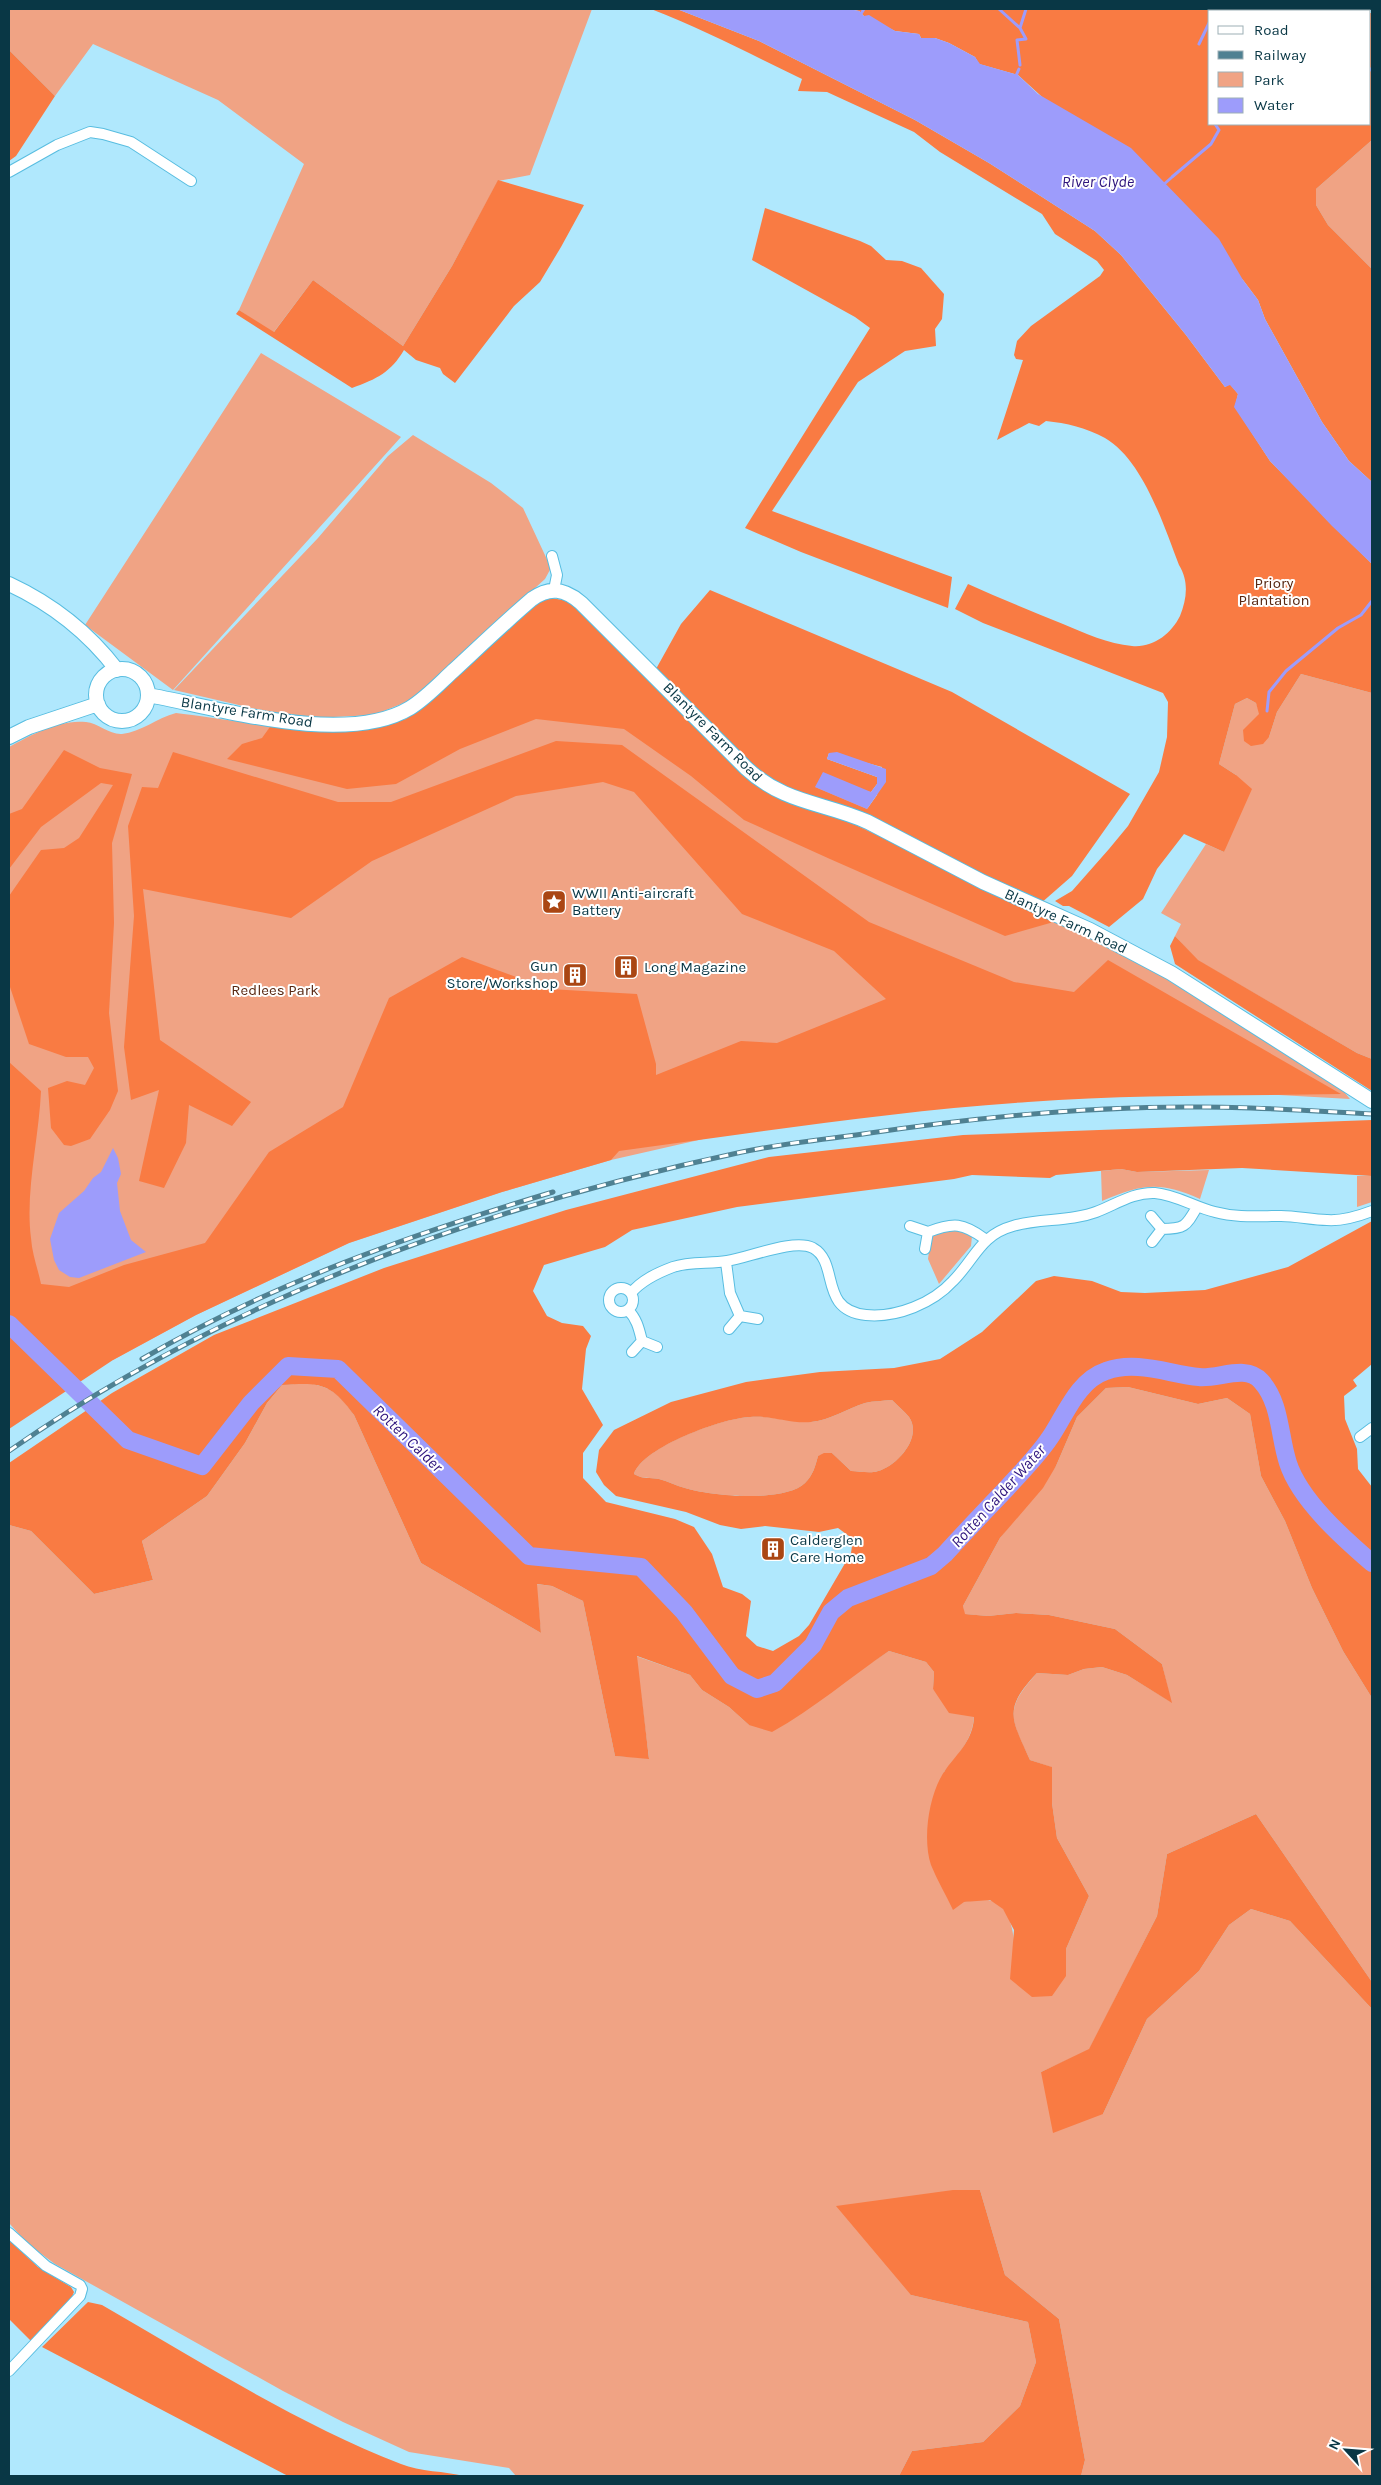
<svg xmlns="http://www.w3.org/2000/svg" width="1381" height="2485" font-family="Karla,sans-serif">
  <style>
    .green { fill: #f0a384 }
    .forest { fill: #f97b43; fill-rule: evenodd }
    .water { fill: #9d9cfb }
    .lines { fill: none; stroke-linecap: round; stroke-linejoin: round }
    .stream { stroke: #9d9cfb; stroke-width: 3 }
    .river { stroke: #9d9cfb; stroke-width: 18 }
    .street-casing { stroke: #58bde0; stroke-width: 12 }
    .secondary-casing { stroke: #58bde0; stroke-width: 16 }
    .street { stroke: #fff; stroke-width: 10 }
    .secondary { stroke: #fff; stroke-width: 14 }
    .rail-casing { stroke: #4f8192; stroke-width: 5 }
    .rail { stroke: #fff; stroke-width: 3; stroke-dasharray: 9; stroke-linecap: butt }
    .labels { text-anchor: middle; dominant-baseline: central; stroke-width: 4; stroke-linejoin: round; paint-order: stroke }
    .park-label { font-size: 15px; fill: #582711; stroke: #fff }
    .street-label { font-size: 15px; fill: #093745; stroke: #fff }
    .poi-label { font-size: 15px; fill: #093745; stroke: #fff; text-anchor: start }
    .water-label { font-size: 16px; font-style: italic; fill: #2d147d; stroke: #fff }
  </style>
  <rect width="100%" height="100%" fill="#b0e8fd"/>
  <path class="green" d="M 9,9 L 592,9 L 530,175 L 498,181 L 452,266 L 403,346 L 313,280 L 273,333 L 239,310 L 304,164 L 218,100 L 93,44 L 55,96 L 9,50 Z
    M 1372,140 L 1372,269 L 1328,225 L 1316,205 L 1316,189 Z
    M 261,353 L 401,437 L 173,690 L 85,625 Z
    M 413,435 L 491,483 L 523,508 L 551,568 L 545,579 L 411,700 L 374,715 L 313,718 L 278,714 L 174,690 L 318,538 L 388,456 Z
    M 1301,674 L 1372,693 L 1372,1059 L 1357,1053 L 1197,960 L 1175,936 L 1181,924 L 1161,913 L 1206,844 L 1224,852 L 1236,775 L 1219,764 L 1235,704 L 1247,698 L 1256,703 L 1269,737 L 1277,712 Z
    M 663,690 L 1085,934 L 1177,983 L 1340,1087 L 1350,1099 L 1170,1089 L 924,1106 L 747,1129 L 611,1160 L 502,1192 L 349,1243 L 196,1315 L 113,1360 L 9,1263 L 9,747 C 31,735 59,719 86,722 C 98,723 110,735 122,734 C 141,732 157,718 176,713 C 230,719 359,744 406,719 C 411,716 416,711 421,707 Z
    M 1121,1169 L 1137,1172 L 1209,1170 L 1200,1199 C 1160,1181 1142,1184 1102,1201 L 1101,1171 Z
    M 1357,1176 L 1372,1176 L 1372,1202 L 1357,1207 Z
    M 960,1229 L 972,1236 L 971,1246 L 939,1284 L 928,1259 L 931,1237 L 944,1231 Z
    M 307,1383 C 332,1387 339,1394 354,1415 L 421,1563 L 541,1633 L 536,1584 L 552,1586 L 583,1601 L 615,1756 L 649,1758 L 636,1656 L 690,1675 L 702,1690 L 729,1707 L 749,1725 L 848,1678 L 889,1651 L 926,1662 L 934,1672 L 933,1689 L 974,1716 C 973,1739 958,1755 944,1772 L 964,1902 C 971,1901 980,1899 988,1900 C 1008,1902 1014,1930 1014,1945 L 1066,1976 L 1066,1949 L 1089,1896 L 1057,1838 L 1052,1803 L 1051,1767 L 1030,1760 C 1010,1718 1004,1709 1037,1673 L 1068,1675 L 1084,1669 L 1102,1667 L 1127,1675 L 1171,1702 L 1162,1664 L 1115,1629 L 1049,1615 L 1016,1613 L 988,1616 L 964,1614 L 963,1606 L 1000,1538 L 1056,1466 L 1077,1417 L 1106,1388 L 1128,1387 L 1198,1404 L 1227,1398 L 1250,1414 L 1261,1476 L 1285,1521 L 1312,1588 L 1343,1651 L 1372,1698 L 1372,1982 L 1256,1814 L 1167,1854 L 1157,1916 L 1089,2050 L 1041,2072 L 1103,2114 L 1147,2019 L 1199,1971 L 1229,1925 L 1251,1909 L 1290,1921 L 1372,2009 L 1372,2476 L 1081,2476 L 1085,2460 L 1059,2319 L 1005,2275 L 980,2190 L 911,2295 L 1028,2322 L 1036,2362 L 1020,2406 L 983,2442 L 912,2451 L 899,2476 L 516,2476 L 509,2468 L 409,2452 L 343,2422 L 283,2391 L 55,2264 L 28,2244 L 9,2223 L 9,1525 L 31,1531 L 94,1594 L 153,1580 L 142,1541 L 207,1496 L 245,1443 L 267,1403 L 282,1385 Z
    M 892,1400 C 897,1405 904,1411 909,1417 C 923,1437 897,1466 878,1471 C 870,1474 859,1471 851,1471 L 832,1453 L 818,1456 C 815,1467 813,1475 805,1483 C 784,1503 710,1496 685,1488 C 676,1486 668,1481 659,1479 C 649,1477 644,1480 634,1474 C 643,1447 722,1418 750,1417 C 770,1415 791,1423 811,1422 C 829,1421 848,1408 865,1403 C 873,1401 883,1401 892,1400 Z"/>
  <path class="forest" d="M 651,9 L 677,9 L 759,41 L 915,120 L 989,163 L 1095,231 L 1121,255 L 1186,335 L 1225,387 L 1230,384 L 1238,394 L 1235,407 L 1270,461 L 1372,564 L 1372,693 L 1301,674 L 1277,712 L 1269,737 L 1263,744 L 1251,746 L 1244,741 L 1243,730 L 1259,714 L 1256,703 L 1247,698 L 1235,704 L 1219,764 L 1236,775 L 1252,789 L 1224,852 L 1184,834 L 1157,869 L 1143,899 L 1109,927 L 1069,906 L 1063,906 L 1055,901 L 1072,891 L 1109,849 L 1128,826 L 1159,772 L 1167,737 L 1168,702 L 1163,693 L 983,623 L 955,609 L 968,584 C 999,598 1031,611 1063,624 C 1085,633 1108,644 1132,646 C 1153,648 1171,634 1180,616 C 1187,599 1189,581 1179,565 C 1164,526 1143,460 1105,438 C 1087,428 1066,423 1046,421 L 1039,426 L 1029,423 L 997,440 L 1023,360 L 1016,359 L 1014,355 L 1017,341 L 1031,326 L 1100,276 L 1104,270 L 1097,261 L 1055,234 L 1042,214 L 940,152 L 914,132 L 827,92 L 798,91 L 802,79 C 752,55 703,29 651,9 Z
    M 849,9 L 1344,9 L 1361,11 L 1210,11 L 1210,124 L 1370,124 L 1370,13 L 1372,13 L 1372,140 L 1316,189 L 1316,205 L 1328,225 L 1372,269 L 1372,482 L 1349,461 L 1322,422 L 1265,319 L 1258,300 L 1243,280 L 1018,75 L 979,64 L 975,57 L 949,43 L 935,38 L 921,38 L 919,34 L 895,31 L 864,16 L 859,11 Z
    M 9,50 L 55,96 L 16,156 L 9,161 Z
    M 498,180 L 584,205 L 561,247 L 540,282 L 514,306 L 455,383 L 443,374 L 440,368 L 416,360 L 404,350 C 391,372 377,379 352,388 L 236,314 L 239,310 L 274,332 L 313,280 L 403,346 L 452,266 Z
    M 765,208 L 860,241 L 871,246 L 886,260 L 902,261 L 921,268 L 944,294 L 942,319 L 935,329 L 936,346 L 905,351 L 858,382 L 772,511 L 952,577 L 948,608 L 801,552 L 745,528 L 870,328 L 855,317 L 752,260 Z
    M 710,590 L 952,692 L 1130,794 L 1072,876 L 1040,904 L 796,794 L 756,771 L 656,669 L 681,624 ZM 829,753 L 882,767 L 877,795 L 867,809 L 815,787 L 871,792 L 877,784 L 877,777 L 827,759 Z
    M 550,598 L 570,601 L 742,771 L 1057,921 L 1005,936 L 830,859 L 744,820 L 691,776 L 624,729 L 536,719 L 460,749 L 396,784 L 347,789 L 227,759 L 242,744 L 262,738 L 272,724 L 337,731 L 368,729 L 406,719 L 438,694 L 538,602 Z
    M 556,741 L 622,745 L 869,922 L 1014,982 L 1074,992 L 1108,960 L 1341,1094 C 1237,1096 1132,1094 1028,1102 C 891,1111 755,1133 619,1151 L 611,1160 L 502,1192 L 349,1243 L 196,1315 L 113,1360 L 9,1429 L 9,1062 L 41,1091 C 39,1138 25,1192 31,1238 C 32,1254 38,1269 41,1284 L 69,1287 L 124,1265 L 205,1243 L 269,1152 L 343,1107 L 389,998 L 462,957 L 549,989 L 637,994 L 656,1064 L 656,1075 L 741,1041 L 777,1043 L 886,999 L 834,951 L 742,914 L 634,792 L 603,782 L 516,796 L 372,861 L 291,918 L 143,889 L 160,1040 L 251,1102 L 232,1126 L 189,1105 L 186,1143 L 164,1188 L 139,1181 L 159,1090 L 131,1100 L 124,1047 L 134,916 L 128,826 L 142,787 L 158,788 L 173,752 L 338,802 L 391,802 Z
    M 64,750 L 100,768 L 132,774 L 112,843 L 114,923 L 109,1013 L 118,1091 L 110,1110 L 90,1139 L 71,1146 L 64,1145 L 51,1128 L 48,1088 L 67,1081 L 85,1085 L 94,1068 L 88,1057 L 66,1057 L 29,1044 L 9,984 L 9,896 L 41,850 L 64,848 L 79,838 L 113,785 L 101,783 L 41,827 L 9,869 L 9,814 L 22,809 Z
    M 1175,936 L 1198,960 L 1357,1053 L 1372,1059 L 1372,1091 L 1175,964 L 1170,946 Z
    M 1372,1120 L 1372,1176 L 1242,1168 L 1137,1172 L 1121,1169 L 1056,1175 L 1050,1178 L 972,1175 L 954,1179 L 737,1207 L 632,1230 L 605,1247 L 544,1265 L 533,1291 L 547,1316 L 562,1323 L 583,1326 L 591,1336 L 586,1349 L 582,1389 L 603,1425 L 583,1453 L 583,1478 L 606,1502 L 675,1519 L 694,1527 L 712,1554 L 723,1587 L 742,1594 L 751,1601 L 746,1636 L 757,1646 L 773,1651 L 799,1636 L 809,1625 L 851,1553 L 853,1539 L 838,1528 L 819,1532 L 765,1526 L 741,1529 L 720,1525 L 686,1512 L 616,1496 L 604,1485 L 596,1472 L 599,1450 L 614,1430 L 671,1402 L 746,1382 L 820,1372 L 894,1368 L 940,1359 L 982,1332 L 1036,1281 L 1054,1276 L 1092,1281 L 1121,1292 L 1145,1293 L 1205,1290 L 1288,1267 L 1372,1221 L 1372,1364 L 1353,1380 L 1357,1386 L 1344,1396 L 1345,1419 L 1357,1449 L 1358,1469 L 1372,1487 L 1372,1698 L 1343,1651 L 1312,1588 L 1285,1521 L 1261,1476 L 1250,1414 L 1227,1398 L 1198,1404 L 1128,1387 L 1106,1388 L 1077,1417 L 1056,1466 L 1043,1488 L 1000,1538 L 963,1606 L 965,1614 L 988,1616 L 1016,1613 L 1049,1615 L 1115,1629 L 1162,1664 L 1172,1703 L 1127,1675 L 1102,1667 L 1084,1669 L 1068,1675 L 1037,1673 C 1003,1709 1011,1718 1030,1760 L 1052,1767 L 1052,1803 L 1057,1838 L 1089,1896 L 1066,1949 L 1066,1976 L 1052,1996 L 1032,1997 L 1010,1979 L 1014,1930 L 1003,1909 L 990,1900 L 964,1902 L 953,1910 C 946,1895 937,1880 931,1865 C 922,1838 929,1792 946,1769 C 959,1752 973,1739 974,1717 L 949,1713 L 933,1689 L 934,1672 L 926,1662 L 889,1651 C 850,1677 814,1709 772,1732 L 749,1725 L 729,1707 L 702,1690 L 690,1675 L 637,1656 L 649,1759 L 615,1756 L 583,1601 L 552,1586 L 537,1584 L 541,1633 L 421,1563 L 354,1415 C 331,1383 320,1382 282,1385 L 267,1403 L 245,1443 L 207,1496 L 142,1541 L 153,1580 L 94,1594 L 31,1531 L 9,1525 L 9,1463 L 112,1393 L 214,1335 L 384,1268 L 566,1210 L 769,1157 L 963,1135 ZM 892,1400 C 897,1405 904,1411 909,1417 C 923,1437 897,1466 878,1471 C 870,1474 859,1471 851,1471 L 832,1453 L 824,1453 L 818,1456 C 815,1467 813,1475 805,1483 C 784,1503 710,1496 685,1488 C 676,1486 668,1481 659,1479 C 649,1477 644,1480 634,1474 C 643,1447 723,1418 750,1417 C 771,1415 791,1424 811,1422 C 829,1421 848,1408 865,1403 C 873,1401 883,1401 892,1400 Z
    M 1256,1814 L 1372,1982 L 1372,2009 L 1290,1921 L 1251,1909 L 1229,1925 L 1199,1971 L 1147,2019 L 1103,2114 L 1053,2133 L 1041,2072 L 1089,2049 L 1157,1916 L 1167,1854 Z
    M 953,2190 L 980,2190 L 1005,2275 L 1059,2319 L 1085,2460 L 1081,2476 L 899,2476 L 912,2451 L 983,2442 L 1020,2406 L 1036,2362 L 1028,2322 L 911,2295 L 836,2206 Z
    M 9,2240 L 38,2267 L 71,2287 L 74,2292 L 71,2299 L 32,2342 L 9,2319 Z
    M 88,2302 L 102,2305 C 199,2361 296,2423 401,2464 C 420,2472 445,2471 464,2476 L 288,2476 L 42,2347 Z"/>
  <path class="water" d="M 677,9 L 849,9 L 859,11 L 864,16 L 869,15 L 895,31 L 919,34 L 921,38 L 935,38 L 949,43 L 975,57 L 980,64 L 1018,75 L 1038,94 L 1131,148 L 1219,239 L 1243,280 L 1258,300 L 1265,319 L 1322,422 L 1349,461 L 1372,482 L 1372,564 L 1332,526 L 1270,461 L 1234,407 L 1238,394 L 1230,385 L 1225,387 L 1186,335 L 1121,255 L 1095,231 L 989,163 L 915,120 L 759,41 Z
    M 837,752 L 886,769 L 886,782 L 867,809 L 815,787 L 823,772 L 871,792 L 877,784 L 877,777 L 827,759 L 829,753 Z
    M 113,1148 L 118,1158 L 121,1174 L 117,1183 L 120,1211 L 131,1240 L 146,1252 L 79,1278 L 70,1277 L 59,1270 L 54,1260 L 50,1239 L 59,1213 L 84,1191 L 93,1178 L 101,1172 Z"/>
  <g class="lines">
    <path class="stream" d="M 999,9 L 1020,28
      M 1213,11 L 1214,9
      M 859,17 L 864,9
      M 1199,44 L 1210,21
      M 1020,65 L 1017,40 L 1026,39 L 1020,28 L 1026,9
      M 1370,70 L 1372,68
      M 1015,78 L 1019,69
      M 1172,177 L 1211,144 L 1219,130 L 1215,124
      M 1162,186 L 1171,178
      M 1267,711 L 1269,692 L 1286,671 L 1338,628 L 1361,615 L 1372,601"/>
    <path class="river" d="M 9,1324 L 128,1440 L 202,1466 L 251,1403 L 288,1366 L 338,1369 L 529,1556 L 641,1567 L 684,1612 L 732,1676 L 757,1689 L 775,1683 L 813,1645 L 831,1612 L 848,1598 L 931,1566 L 945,1554 C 965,1532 986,1510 1007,1488 C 1023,1470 1040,1454 1053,1433 C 1067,1411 1079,1380 1106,1371 C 1136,1360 1169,1374 1199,1377 C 1219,1379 1246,1364 1261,1381 C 1281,1403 1279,1436 1288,1463 C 1300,1500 1343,1538 1372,1563"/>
    <defs>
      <path id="street" d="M 9,172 L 57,145 L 90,132 L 103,134 L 131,142 L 191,181
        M 552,556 L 557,575 L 554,590
        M 1151,1216 L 1162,1229 C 1185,1229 1186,1226 1197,1207
        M 910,1226 L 928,1232 L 925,1249
        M 928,1232 C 954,1222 963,1223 985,1239
        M 1152,1242 L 1162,1229
        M 726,1262 L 730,1293 L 740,1316
        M609 1300a12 12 0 1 1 24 0a12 12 0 1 1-24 0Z
        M 631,1293 C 642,1280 657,1273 673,1267 C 690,1261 710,1264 727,1261 C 748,1258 794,1238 813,1248 C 840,1263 818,1310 866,1315 C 897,1318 933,1303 953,1281 C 975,1259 980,1235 1013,1226 C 1040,1218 1069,1222 1096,1212 C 1115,1205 1133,1192 1155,1193 C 1177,1195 1194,1207 1215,1212 C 1237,1218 1258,1216 1281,1216 C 1297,1216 1312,1220 1327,1220 C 1341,1221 1359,1216 1372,1211
        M 628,1310 C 637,1319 639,1329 642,1341 L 632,1352
        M 729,1329 L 740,1316 L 758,1319
        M 642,1341 L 657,1347
        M 1360,1437 L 1372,1428
        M 9,2233 L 46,2266 L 80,2285 L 82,2289 L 80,2296 L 9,2371"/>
      <path id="secondary" d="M 9,584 C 52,604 88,632 117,670
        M96 695a26 26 0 1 1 52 0a26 26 0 1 1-52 0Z
        M 148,695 C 219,708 345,747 410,708 C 426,698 439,684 453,671 C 479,647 505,622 532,599 C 550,586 565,589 581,603 L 746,768 C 785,804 823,802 868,822 L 983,882 L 1090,930 L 1171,973 L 1372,1101
        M 9,737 L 29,727 L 98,704"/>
    </defs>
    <use href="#street" class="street-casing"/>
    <use href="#secondary" class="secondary-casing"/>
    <use href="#street" class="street"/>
    <use href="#secondary" class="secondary"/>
    <defs>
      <path id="rail" d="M 142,1359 C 270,1284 412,1234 553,1192
        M 9,1451 C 228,1298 482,1207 742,1152 C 780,1144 818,1140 856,1135 C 970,1118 1085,1106 1200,1107 C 1257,1107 1315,1111 1372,1114"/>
    </defs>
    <use href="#rail" class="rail-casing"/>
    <use href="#rail" class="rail"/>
  </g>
  <defs>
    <symbol id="sight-square" viewBox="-11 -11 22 22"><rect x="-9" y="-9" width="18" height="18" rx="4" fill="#aa4613" stroke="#fff"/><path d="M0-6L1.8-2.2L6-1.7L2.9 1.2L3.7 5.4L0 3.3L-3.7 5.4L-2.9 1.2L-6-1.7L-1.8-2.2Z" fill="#fff"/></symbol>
    <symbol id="building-square" viewBox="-11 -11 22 22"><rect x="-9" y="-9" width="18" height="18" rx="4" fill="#aa4613" stroke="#fff"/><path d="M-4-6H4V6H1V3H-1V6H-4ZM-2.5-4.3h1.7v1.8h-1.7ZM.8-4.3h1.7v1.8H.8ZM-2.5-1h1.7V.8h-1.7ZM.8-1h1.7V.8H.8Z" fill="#fff"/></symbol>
  </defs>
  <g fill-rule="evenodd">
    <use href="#sight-square" x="540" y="888" width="28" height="28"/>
    <use href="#building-square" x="612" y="953" width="28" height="28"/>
    <use href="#building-square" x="561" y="961" width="28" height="28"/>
    <use href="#building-square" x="759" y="1535" width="28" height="28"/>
  </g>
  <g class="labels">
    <g class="park-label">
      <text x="1274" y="583">Priory<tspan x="1274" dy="17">Plantation</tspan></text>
      <text x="275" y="990">Redlees Park</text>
    </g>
    <g class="street-label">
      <text transform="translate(247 712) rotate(9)">Blantyre Farm Road</text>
      <text transform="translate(713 732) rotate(45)">Blantyre Farm Road</text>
      <text transform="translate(1066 921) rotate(25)">Blantyre Farm Road</text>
    </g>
    <g class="poi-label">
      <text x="572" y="893">WWII Anti-aircraft<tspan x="572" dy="17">Battery</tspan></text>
      <text x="558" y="966" text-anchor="end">Gun<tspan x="558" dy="17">Store/Workshop</tspan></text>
      <text x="644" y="967">Long Magazine</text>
      <text x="790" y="1540">Calderglen<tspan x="790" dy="17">Care Home</tspan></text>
    </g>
    <g class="water-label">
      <text x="1098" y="181">River Clyde</text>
      <text transform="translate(408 1438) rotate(44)">Rotten Calder</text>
      <text transform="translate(998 1496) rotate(-48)">Rotten Calder Water</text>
    </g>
  </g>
  <rect width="1381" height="2485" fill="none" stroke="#093745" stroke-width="20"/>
  <rect x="1208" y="10" width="162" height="115" fill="#ffffff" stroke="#9dafb5"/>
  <rect x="1218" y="26" width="25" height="8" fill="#ffffff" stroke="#9dafb5"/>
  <text x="1254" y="35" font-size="15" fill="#093745">Road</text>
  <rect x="1218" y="51" width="25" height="8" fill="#4f8192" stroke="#9dafb5"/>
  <text x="1254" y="60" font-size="15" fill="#093745">Railway</text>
  <rect x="1218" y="72" width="25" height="15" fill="#f0a384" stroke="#9dafb5"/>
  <text x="1254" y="85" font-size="15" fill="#093745">Park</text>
  <rect x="1218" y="98" width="25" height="15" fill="#9d9cfb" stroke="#9dafb5"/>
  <text x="1254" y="110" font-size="15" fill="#093745">Water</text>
  <g transform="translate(1346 2450) rotate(296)" stroke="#ffffff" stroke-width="4" paint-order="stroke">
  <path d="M0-4L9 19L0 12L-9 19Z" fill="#093745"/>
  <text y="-8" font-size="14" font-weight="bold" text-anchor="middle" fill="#093745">N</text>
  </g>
</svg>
